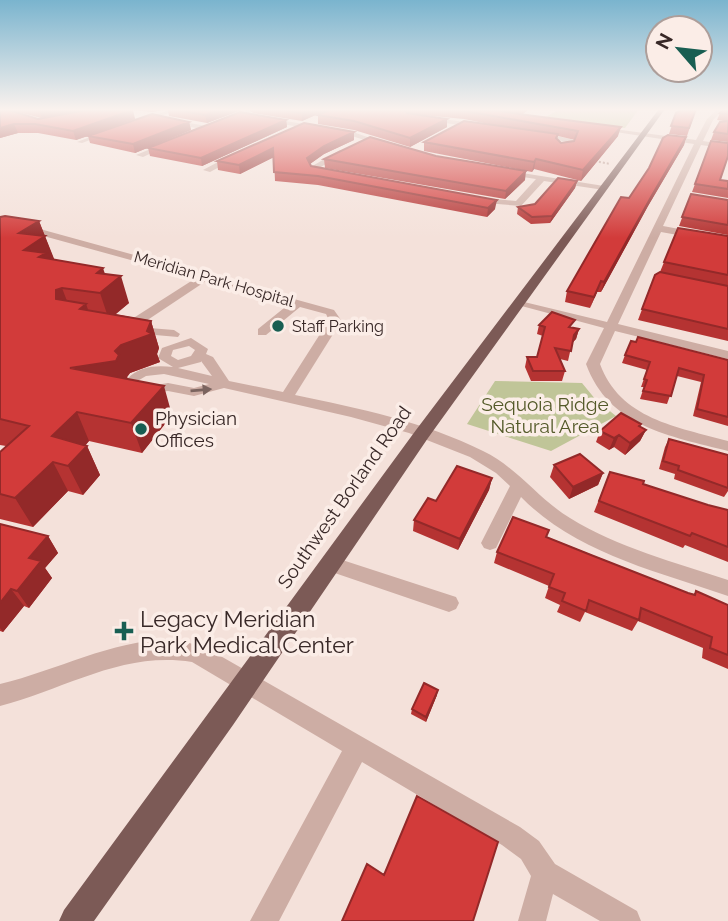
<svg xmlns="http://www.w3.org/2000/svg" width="728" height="921" font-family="Raleway,sans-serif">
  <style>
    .green { fill: #c0c598 }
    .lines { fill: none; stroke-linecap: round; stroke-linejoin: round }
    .path { stroke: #b9978e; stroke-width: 2; stroke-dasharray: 2 2; stroke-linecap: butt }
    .minor { fill: #cdada4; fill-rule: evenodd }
    .major { fill: #7c5a56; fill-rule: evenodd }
    .wall { fill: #b53332; fill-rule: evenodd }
    .shaded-wall { fill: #932929 }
    .building { fill: #d23b3a; stroke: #932929; stroke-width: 2 }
    .oneway { fill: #7b645f }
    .poi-dot { fill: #185e52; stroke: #fbede7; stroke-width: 2.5 }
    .labels { text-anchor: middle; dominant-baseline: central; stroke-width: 7; stroke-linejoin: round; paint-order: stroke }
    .far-street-label { font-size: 16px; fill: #382827; stroke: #fbede7 }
    .far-poi-label { font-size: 16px; fill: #382827; stroke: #fbede7; text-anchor: start }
    .park-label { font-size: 19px; fill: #535928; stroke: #fbede7 }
    .poi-label { font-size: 19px; fill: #382827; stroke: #fbede7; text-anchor: start }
    .street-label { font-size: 19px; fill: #382827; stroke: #fbede7 }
    .near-poi-label { font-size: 23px; fill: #382827; stroke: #fbede7; text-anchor: start }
  </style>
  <rect width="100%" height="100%" fill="#f4e1da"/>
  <path class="green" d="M 543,109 L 639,109 L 625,128 L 618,128 L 544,118 L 556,111 Z
    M 495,381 L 582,383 L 596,400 L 616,416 L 551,451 L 467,424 Z"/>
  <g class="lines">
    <path class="path" d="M 595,161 L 610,164"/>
    <path class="minor" d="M 172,109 L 180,109 L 141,123 L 136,122 Z
      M 251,109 L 259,109 L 229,121 L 224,120 Z
      M 718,109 L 724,109 L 713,120 L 703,141 L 728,145 L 728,149 L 701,145 L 663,226 L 728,238 L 728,244 L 661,232 L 618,324 L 728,351 L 728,359 L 615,331 L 600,364 C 620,419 677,427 728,441 L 728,451 C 670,436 609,427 586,364 L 604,328 L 514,304 L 520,301 L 607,322 L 694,144 L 596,129 L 599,127 L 696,140 L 707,119 Z
      M 426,117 L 481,124 L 484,126 L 481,128 L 424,120 Z
      M 267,118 L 353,132 L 393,146 L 389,148 L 352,136 L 265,121 Z
      M 171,120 L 207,126 L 210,128 L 207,130 L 169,123 Z
      M 106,131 L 111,132 L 82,143 L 77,142 Z
      M 537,132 L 571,139 L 574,141 L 570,149 L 559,150 L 556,146 L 567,142 L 535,135 Z
      M 165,143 L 171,144 L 143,157 L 136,155 Z
      M 340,150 L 347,152 L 319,168 L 333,172 L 333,176 L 309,168 Z
      M 233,154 L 240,156 L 210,172 L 203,170 Z
      M 503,170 L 604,186 L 608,188 L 604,190 L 544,181 L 521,206 L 473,202 L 472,200 L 476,197 L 516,201 L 536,179 L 503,174 Z
      M 0,218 L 334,310 L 341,320 L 340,323 L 295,395 C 358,408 425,422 483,451 C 518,468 537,498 570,518 C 618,548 675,562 728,580 L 728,596 C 656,571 576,553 521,497 L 496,548 L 490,550 L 484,548 L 481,543 L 510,486 L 496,473 L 470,457 L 409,433 L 351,417 L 224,388 L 194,396 L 168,391 L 138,394 L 136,391 L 138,388 L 168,383 L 194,388 L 209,384 L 164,374 L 146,376 L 134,383 L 127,379 C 139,366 156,365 173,367 L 158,358 L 162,348 L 191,338 L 208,349 L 206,354 L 213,357 L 229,381 L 283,392 L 329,320 L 326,314 L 300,307 L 266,335 L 258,335 L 258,329 L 289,304 L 206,281 L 137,327 L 174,330 L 180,334 L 178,337 L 121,332 L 121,326 L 196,278 L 0,224 ZM 189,346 L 195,350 L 191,356 L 178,360 L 171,356 L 173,350 ZM 201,361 L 212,376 L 178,368 L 201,362 Z
      M 330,556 L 456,597 L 459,603 L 456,609 L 449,612 L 323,569 L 321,564 L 323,559 Z
      M 170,639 L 203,646 L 520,827 L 539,841 L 555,864 L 637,911 L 641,921 L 600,921 L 553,894 L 546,921 L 518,921 L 531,876 L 521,859 L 502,845 L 362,762 L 279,921 L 250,921 L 342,751 L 192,662 C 122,651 66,689 0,706 L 0,684 C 58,670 110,641 170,639 Z"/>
    <path class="major" d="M 659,109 L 665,109 L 428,438 L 233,725 L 94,921 L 59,921 L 64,910 L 416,430 Z"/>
  </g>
  <path class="wall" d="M 0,109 L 38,119 L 41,118 L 6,109 L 244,109 L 207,123 L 169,116 L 168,109 L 152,112 L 132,110 L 135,119 L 102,131 L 189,122 L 191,130 L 135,153 L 90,143 L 88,136 L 76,140 L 38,133 L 18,133 L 0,138 Z
    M 248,109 L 329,109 L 302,121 L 253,113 Z
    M 331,109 L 529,109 L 523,114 L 504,111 L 618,136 L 581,181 L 534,169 L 532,172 L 424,151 L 424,142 L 498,126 L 464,119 L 422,115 L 447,119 L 447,127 L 410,147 L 354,130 L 318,124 L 318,115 ZM 558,136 L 575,140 L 574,141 L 561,143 L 557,139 Z
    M 696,109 L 687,136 L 669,134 L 676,113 Z
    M 728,109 L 728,142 L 711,140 L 714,132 L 724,121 L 717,120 L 720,113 Z
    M 286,120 L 287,127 L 202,166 L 150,156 L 148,148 Z
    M 354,132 L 354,140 L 324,154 L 310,164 L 311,166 L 495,209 L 487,217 L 318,185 L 275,181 L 274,157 L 240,174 L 218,170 L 217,161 Z
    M 686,137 L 684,145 L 648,206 L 601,292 L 597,292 L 590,308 L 565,302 L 567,291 L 629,198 Z
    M 711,141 L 720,180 L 728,181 L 728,198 L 692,192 Z
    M 436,156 L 525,180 L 505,199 L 325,168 L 324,159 Z
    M 577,181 L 575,188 L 550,223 L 531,224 L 517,214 L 518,207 L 535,204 Z
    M 691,194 L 728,200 L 728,235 L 679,226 Z
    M 0,217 L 39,221 L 54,260 L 105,274 L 129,303 L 115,314 L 151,321 L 159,348 L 157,354 L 160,362 L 130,373 L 127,377 L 128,379 L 172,415 L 142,453 L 89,441 L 85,446 L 87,446 L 100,475 L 83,495 L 68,491 L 33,527 L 0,519 L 0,452 L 6,446 L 0,445 Z
    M 678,228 L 728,236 L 728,286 L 660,272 Z
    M 655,275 L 728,286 L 728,341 L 638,320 Z
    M 539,325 L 573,328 L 579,329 L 576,339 L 572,343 L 568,361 L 560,359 L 565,371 L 562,381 L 531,381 L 525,367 L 527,357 L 537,357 L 543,336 L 537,334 Z
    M 625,355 L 728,360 L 728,426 L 693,416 L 701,382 L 677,376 L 667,404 L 640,399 L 644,387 L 641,387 L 647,370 L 622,363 Z
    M 641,424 L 640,427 L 646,430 L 640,441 L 625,455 L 614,447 L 609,450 L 596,442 L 600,431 Z
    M 669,439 L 728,455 L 728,491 L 724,497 L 674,479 L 675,474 L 659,469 L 665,447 Z
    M 554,465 L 603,473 L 598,485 L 569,499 L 550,477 Z
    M 610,472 L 643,484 L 708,505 L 728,510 L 728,562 L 685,545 L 683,548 L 594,512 Z
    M 492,478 L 489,490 L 458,550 L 413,531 L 414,520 L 436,501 Z
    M 0,524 L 48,536 L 58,553 L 45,568 L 52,578 L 29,608 L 24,606 L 3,632 L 0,631 Z
    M 547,537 L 688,593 L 694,594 L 696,591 L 728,605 L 728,669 L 702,658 L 703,648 L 638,621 L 632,631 L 585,612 L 580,622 L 557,612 L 560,605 L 545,598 L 549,586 L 494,563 L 497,552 Z
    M 437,695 L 426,722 L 411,714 L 412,709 Z"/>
  <path class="shaded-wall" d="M 45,109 L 92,109 L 42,118 L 39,110 Z
    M 151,109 L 168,109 L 152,112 Z
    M 221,109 L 244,109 L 207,123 L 205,115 Z
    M 310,109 L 329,109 L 302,121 L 301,113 Z
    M 133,110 L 135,119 L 76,140 L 73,131 Z
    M 447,119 L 447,127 L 410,147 L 410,138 Z
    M 286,120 L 287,127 L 202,166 L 201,158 Z
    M 189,122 L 191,130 L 135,153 L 133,144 Z
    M 14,124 L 18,133 L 0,138 L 0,128 Z
    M 621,127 L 618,136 L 581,181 L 583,170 Z
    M 354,132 L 354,140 L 324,154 L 307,166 L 307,158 L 324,146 Z
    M 686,137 L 684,145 L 648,206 L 601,292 L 604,282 L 651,197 Z
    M 273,148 L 274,157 L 240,174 L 239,165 Z
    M 536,159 L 534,169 L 532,172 L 534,162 Z
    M 526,171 L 525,180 L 505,199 L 506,191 Z
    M 577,181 L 575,188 L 550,223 L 552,216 Z
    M 497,200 L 495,209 L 487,217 L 488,208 Z
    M 39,221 L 55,261 L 35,275 L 19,233 Z
    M 103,268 L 109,286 L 121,276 L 129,303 L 109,320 L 100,293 L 97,273 Z
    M 601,281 L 597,292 L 590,308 L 594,297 Z
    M 62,288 L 72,314 L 56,299 L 56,290 Z
    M 86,304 L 96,331 L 80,309 Z
    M 151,321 L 159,348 L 157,354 L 160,362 L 130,373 L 127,377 L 129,383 L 70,368 L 115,351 L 121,345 L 147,331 Z
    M 579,329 L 576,339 L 571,344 L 574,335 Z
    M 164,386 L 172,415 L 142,453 L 131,423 Z
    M 77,412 L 89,441 L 67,465 L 52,436 Z
    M 646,430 L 640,441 L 625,455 L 630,443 Z
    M 619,435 L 614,447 L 609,450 L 614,438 Z
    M 87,446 L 100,475 L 83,495 L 68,466 Z
    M 53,462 L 68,491 L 33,527 L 15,498 Z
    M 603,473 L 598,485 L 569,499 L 573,487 Z
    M 492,478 L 489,490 L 458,550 L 460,539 Z
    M 48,536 L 58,553 L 45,568 L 52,578 L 29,608 L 17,591 L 29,558 Z
    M 11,589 L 24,606 L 3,632 L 0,628 L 0,603 Z
    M 438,690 L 437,695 L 426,722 L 426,717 Z"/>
  <path class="building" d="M 0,109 L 6,109 L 38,119 L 91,109 L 126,109 L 133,110 L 73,131 L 35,124 L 14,124 L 0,128 Z
    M 173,109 L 221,109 L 205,115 Z
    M 278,109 L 310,109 L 301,113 Z
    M 331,109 L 404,109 L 407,113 L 447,119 L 410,138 L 354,121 L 318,115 Z
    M 443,109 L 491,109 L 519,114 L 621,127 L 583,170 L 536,159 L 534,162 L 424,142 L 464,121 L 558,134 L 556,138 L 561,143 L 574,141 L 578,131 L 465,111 Z
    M 683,109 L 696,109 L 689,128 L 671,126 L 676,113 Z
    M 724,109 L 728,109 L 728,114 L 720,113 Z
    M 240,112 L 286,120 L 201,158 L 148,148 Z
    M 152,114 L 189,122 L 133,144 L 88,136 Z
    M 728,121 L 728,134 L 714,132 L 720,122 Z
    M 304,123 L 354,132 L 324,146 L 307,158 L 311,166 L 497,200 L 488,208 L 318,176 L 274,172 L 273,148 L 239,165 L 217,161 Z
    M 668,135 L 686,137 L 651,197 L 604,282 L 601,281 L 594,297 L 567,291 L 621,197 L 629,198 L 649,168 L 663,138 Z
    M 370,137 L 436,156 L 526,171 L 506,191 L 324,159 Z
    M 711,141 L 728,143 L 728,156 L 720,180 L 728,181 L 728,189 L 695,184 Z
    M 558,178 L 577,181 L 552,216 L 532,217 L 518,207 L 535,204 Z
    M 691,194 L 728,200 L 728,225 L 682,217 Z
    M 5,216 L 39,221 L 19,233 L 45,236 L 24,250 L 46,253 L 39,257 L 103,268 L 97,273 L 121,276 L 100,293 L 62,288 L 56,290 L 56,299 L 86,304 L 80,309 L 151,321 L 147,331 L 152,334 L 121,345 L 115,351 L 119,355 L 116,361 L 70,368 L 164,386 L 131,423 L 77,412 L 52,436 L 87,446 L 68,466 L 53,462 L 15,498 L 0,494 L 0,452 L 29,426 L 0,419 L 0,217 Z
    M 678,228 L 728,236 L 728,275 L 664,262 Z
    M 660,272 L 728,286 L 728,329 L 642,309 L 655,275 Z
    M 552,312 L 575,320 L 569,327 L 579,329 L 574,335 L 571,351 L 555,348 L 565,371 L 533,371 L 527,357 L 537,357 L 545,327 L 539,325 Z
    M 638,337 L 728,360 L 728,417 L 697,409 L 704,375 L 679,368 L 671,396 L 643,391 L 647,380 L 644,379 L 650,362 L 625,355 L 631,341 L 636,342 Z
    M 621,413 L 641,424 L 639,426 L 646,430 L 630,443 L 619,435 L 614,438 L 600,431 Z
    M 669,439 L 728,455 L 728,488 L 678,470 L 679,466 L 663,461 Z
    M 580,454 L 603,473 L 573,487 L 554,465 Z
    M 457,466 L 492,478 L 460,539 L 414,520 L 428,498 L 436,501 Z
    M 610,472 L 644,481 L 643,484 L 708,505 L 728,510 L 728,547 L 692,533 L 690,536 L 599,501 Z
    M 513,517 L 549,530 L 546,537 L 591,555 L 688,593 L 695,595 L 696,591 L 728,605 L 728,655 L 710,648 L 712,637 L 641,608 L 639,620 L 589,600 L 586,611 L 562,601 L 565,593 L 549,587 L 554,574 L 497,552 Z
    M 0,524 L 48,536 L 29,558 L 41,561 L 17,591 L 11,589 L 0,603 Z
    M 424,683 L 438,690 L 426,717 L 412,709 Z
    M 417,796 L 498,842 L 473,921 L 342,921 L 367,864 L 384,875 Z"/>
  <defs><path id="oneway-solid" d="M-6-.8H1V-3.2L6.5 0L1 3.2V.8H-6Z" transform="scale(1.75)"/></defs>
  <use class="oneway" href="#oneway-solid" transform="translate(201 390) rotate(-5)"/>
  <linearGradient id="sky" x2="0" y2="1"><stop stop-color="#7ab4ce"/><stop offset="0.46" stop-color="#faf2ee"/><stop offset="1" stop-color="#faf2ee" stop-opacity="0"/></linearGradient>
  <rect width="728" height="238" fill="url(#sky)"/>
  <g class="poi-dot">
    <circle cx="278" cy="326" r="7"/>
    <circle cx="141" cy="429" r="7"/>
    <path d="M120.5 620.5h7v7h7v7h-7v7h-7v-7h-7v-7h7z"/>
  </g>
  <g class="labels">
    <g class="far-street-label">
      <text transform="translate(214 279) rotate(16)">Meridian Park Hospital</text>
    </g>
    <g class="far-poi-label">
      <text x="292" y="326">Staff Parking</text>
    </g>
    <g class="park-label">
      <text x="545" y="404">Sequoia Ridge<tspan x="545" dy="22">Natural Area</tspan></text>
    </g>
    <g class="poi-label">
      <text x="155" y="418">Physician<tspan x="155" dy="22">Offices</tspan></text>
    </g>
    <g class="street-label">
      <text transform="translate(344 497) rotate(-55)">Southwest Borland Road</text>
    </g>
    <g class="near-poi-label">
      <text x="140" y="618">Legacy Meridian<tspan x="140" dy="26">Park Medical Center</tspan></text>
    </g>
  </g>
  <g transform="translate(679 49) rotate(298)"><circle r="33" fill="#fbede7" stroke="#ad9e9a" stroke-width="2"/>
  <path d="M0-5L12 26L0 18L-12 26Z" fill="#185e52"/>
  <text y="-10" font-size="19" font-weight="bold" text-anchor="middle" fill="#382827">N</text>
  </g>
</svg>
